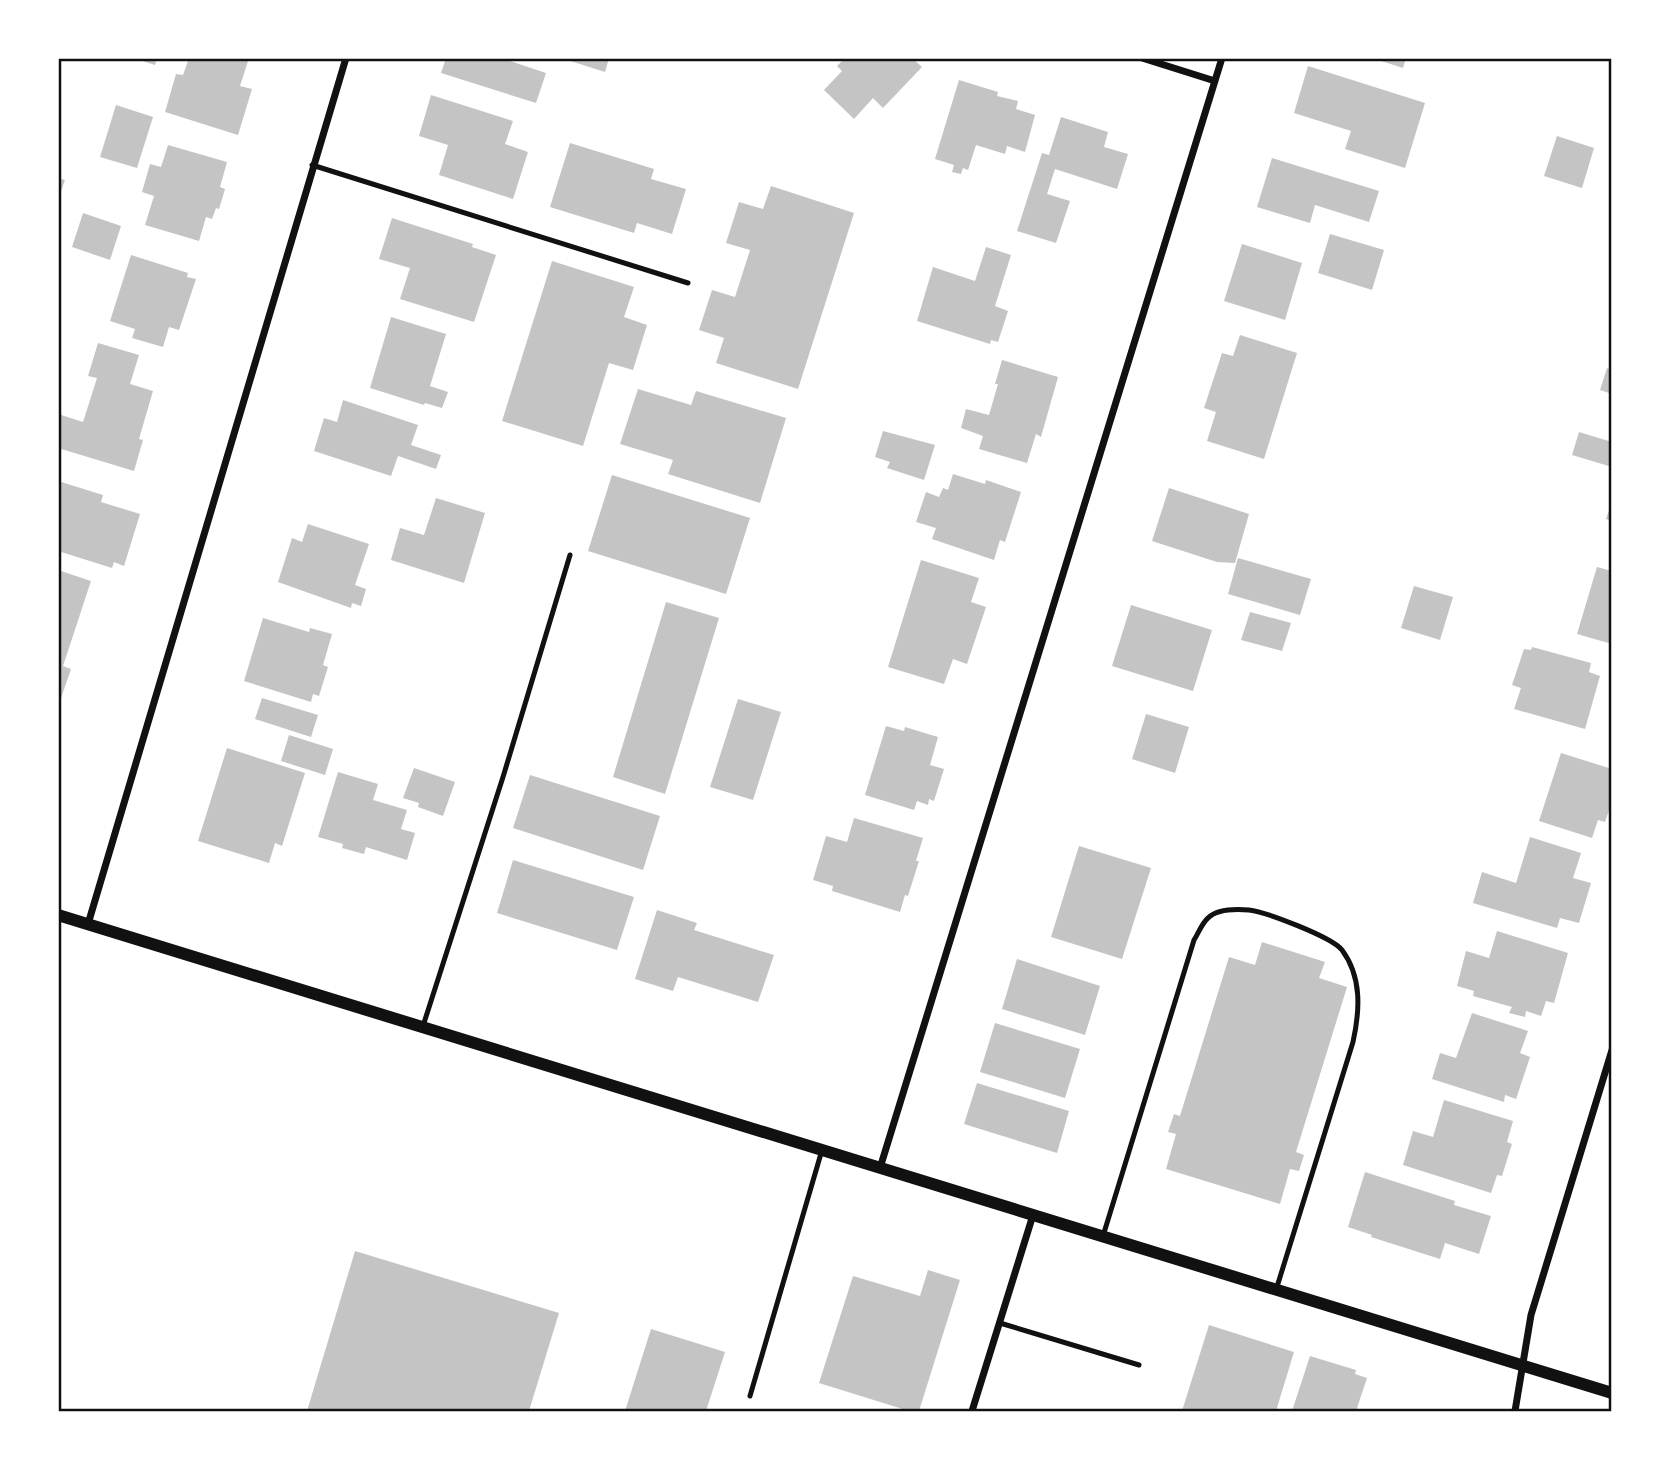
<svg xmlns="http://www.w3.org/2000/svg" width="1670" height="1469" font-family="'Titillium Web',sans-serif">
  <style>
    .building { fill: #c4c4c4 }
    .lines { fill: none; stroke-linecap: round; stroke-linejoin: round }
    .service { stroke: #111; stroke-width: 5 }
    .minor { stroke: #111; stroke-width: 7 }
    .tertiary { stroke: #111; stroke-width: 12 }
    .neatline { fill: none; stroke: #111; stroke-width: 2.5 }
  </style>
  <rect width="100%" height="100%" fill="#fff"/>
  <path class="building" d="M 133,58 L 157,58 L 155,65 Z
    M 189,58 L 249,58 L 240,86 L 252,89 L 238,135 L 165,112 L 176,74 L 183,75 Z
    M 446,58 L 511,58 L 510,61 L 546,73 L 536,103 L 441,73 Z
    M 561,58 L 609,58 L 605,72 Z
    M 841,58 L 912,58 L 922,67 L 883,108 L 873,98 L 854,119 L 824,90 L 842,71 L 837,66 L 843,60 Z
    M 1372,58 L 1406,58 L 1403,68 Z
    M 1308,66 L 1425,103 L 1405,168 L 1345,149 L 1351,131 L 1294,113 Z
    M 959,80 L 998,92 L 997,96 L 1018,101 L 1016,109 L 1035,115 L 1025,152 L 1007,146 L 1005,154 L 976,145 L 968,170 L 963,168 L 961,174 L 952,172 L 954,165 L 935,159 Z
    M 431,95 L 513,121 L 505,144 L 528,152 L 513,199 L 439,175 L 448,145 L 419,136 Z
    M 116,105 L 153,117 L 137,168 L 100,157 Z
    M 1061,117 L 1108,132 L 1104,147 L 1128,154 L 1117,189 L 1055,169 L 1047,194 L 1070,201 L 1056,243 L 1017,231 L 1042,153 L 1049,155 Z
    M 1557,136 L 1594,148 L 1582,188 L 1544,176 Z
    M 570,143 L 654,169 L 651,179 L 686,189 L 672,234 L 637,223 L 634,233 L 550,207 Z
    M 168,145 L 227,162 L 220,187 L 225,189 L 219,209 L 216,208 L 212,219 L 206,217 L 199,241 L 145,225 L 154,196 L 142,192 L 150,164 L 161,167 Z
    M 1272,158 L 1379,191 L 1369,222 L 1315,205 L 1310,223 L 1257,207 Z
    M 58,178 L 65,180 L 58,200 Z
    M 771,186 L 854,213 L 798,389 L 716,363 L 724,338 L 699,330 L 712,290 L 735,297 L 750,250 L 726,243 L 739,202 L 763,209 Z
    M 83,213 L 121,226 L 110,260 L 72,247 Z
    M 392,218 L 473,244 L 472,247 L 496,255 L 474,322 L 400,299 L 410,268 L 379,259 Z
    M 1330,234 L 1384,250 L 1372,290 L 1318,273 Z
    M 1242,244 L 1302,263 L 1285,320 L 1224,301 Z
    M 986,247 L 1011,255 L 995,306 L 1008,311 L 998,342 L 991,340 L 990,344 L 917,321 L 933,267 L 975,281 Z
    M 131,255 L 188,273 L 187,277 L 196,279 L 179,330 L 169,327 L 163,347 L 132,338 L 135,329 L 110,321 Z
    M 552,261 L 634,287 L 624,317 L 647,325 L 633,370 L 609,363 L 583,446 L 502,421 Z
    M 391,317 L 446,334 L 430,386 L 448,392 L 442,408 L 425,403 L 424,405 L 370,388 Z
    M 1240,335 L 1297,353 L 1264,459 L 1207,441 L 1216,412 L 1204,408 L 1222,353 L 1233,356 Z
    M 98,343 L 139,355 L 130,384 L 153,391 L 139,439 L 143,440 L 134,471 L 58,448 L 58,414 L 83,422 L 97,378 L 88,376 Z
    M 1002,360 L 1058,377 L 1041,437 L 1036,434 L 1027,463 L 979,449 L 983,436 L 961,428 L 966,409 L 989,415 L 998,384 L 995,384 Z
    M 1607,368 L 1612,370 L 1612,394 L 1600,390 Z
    M 638,389 L 691,405 L 696,391 L 786,418 L 760,503 L 668,474 L 673,460 L 620,444 Z
    M 343,400 L 418,425 L 411,445 L 441,455 L 436,469 L 398,456 L 391,476 L 314,451 L 324,418 L 337,422 Z
    M 883,431 L 935,445 L 924,480 L 887,468 L 890,462 L 875,457 Z
    M 1579,432 L 1612,442 L 1612,467 L 1572,455 Z
    M 953,474 L 985,484 L 986,480 L 1021,492 L 1005,542 L 1000,540 L 994,560 L 932,539 L 936,528 L 916,522 L 926,492 L 939,497 L 943,488 L 948,490 Z
    M 612,475 L 750,518 L 726,594 L 588,551 Z
    M 58,481 L 103,495 L 101,502 L 140,514 L 124,566 L 114,562 L 112,568 L 58,551 Z
    M 1169,488 L 1249,514 L 1235,563 L 1217,562 L 1152,541 Z
    M 436,498 L 485,513 L 464,583 L 391,560 L 400,528 L 424,535 Z
    M 1612,502 L 1612,521 L 1606,519 Z
    M 308,524 L 369,544 L 355,585 L 366,589 L 361,606 L 352,603 L 351,608 L 278,582 L 292,538 L 302,542 Z
    M 1238,558 L 1311,579 L 1300,615 L 1228,594 Z
    M 921,560 L 979,578 L 971,602 L 986,607 L 967,664 L 953,659 L 944,684 L 888,667 Z
    M 1597,567 L 1612,571 L 1612,644 L 1577,634 Z
    M 58,570 L 91,581 L 63,666 L 71,669 L 58,707 Z
    M 1414,586 L 1453,597 L 1440,640 L 1401,628 Z
    M 666,602 L 719,618 L 665,794 L 613,777 Z
    M 1131,605 L 1212,630 L 1193,691 L 1112,666 Z
    M 1250,612 L 1291,623 L 1282,651 L 1241,640 Z
    M 263,618 L 309,632 L 310,628 L 332,634 L 323,665 L 328,667 L 319,696 L 313,694 L 311,702 L 244,681 Z
    M 1532,647 L 1591,663 L 1589,672 L 1600,676 L 1585,729 L 1514,709 L 1521,688 L 1512,685 L 1524,649 L 1531,650 Z
    M 262,698 L 318,715 L 311,737 L 255,719 Z
    M 738,699 L 781,712 L 753,800 L 710,787 Z
    M 1146,714 L 1189,727 L 1175,773 L 1132,759 Z
    M 886,726 L 904,731 L 905,727 L 938,737 L 930,765 L 944,769 L 934,801 L 929,799 L 928,805 L 917,801 L 914,810 L 865,795 Z
    M 289,735 L 333,749 L 325,775 L 281,761 Z
    M 227,748 L 305,773 L 282,846 L 275,843 L 269,863 L 198,841 Z
    M 1561,753 L 1612,769 L 1612,801 L 1605,822 L 1598,820 L 1592,838 L 1539,821 Z
    M 414,768 L 455,782 L 443,816 L 418,807 L 419,803 L 403,798 Z
    M 338,772 L 378,784 L 373,800 L 407,810 L 401,829 L 415,833 L 407,860 L 366,847 L 364,854 L 342,848 L 343,844 L 318,837 Z
    M 530,775 L 660,816 L 643,870 L 513,828 Z
    M 854,818 L 923,838 L 916,861 L 919,861 L 908,896 L 905,895 L 900,912 L 832,891 L 833,886 L 813,880 L 826,836 L 847,842 Z
    M 1530,837 L 1581,853 L 1573,878 L 1591,883 L 1579,923 L 1560,918 L 1557,928 L 1473,903 L 1482,872 L 1516,883 Z
    M 1079,846 L 1151,868 L 1122,959 L 1051,937 Z
    M 513,860 L 634,897 L 617,950 L 497,913 Z
    M 657,910 L 697,923 L 694,930 L 774,955 L 758,1002 L 678,977 L 673,991 L 635,979 Z
    M 1497,931 L 1568,953 L 1554,1003 L 1546,1001 L 1541,1016 L 1526,1011 L 1525,1017 L 1509,1013 L 1512,1007 L 1473,996 L 1474,991 L 1457,986 L 1466,951 L 1489,958 Z
    M 1262,942 L 1325,962 L 1319,978 L 1347,987 L 1296,1152 L 1304,1155 L 1299,1171 L 1290,1169 L 1280,1204 L 1166,1169 L 1176,1134 L 1168,1132 L 1174,1114 L 1180,1116 L 1229,957 L 1255,965 Z
    M 1017,959 L 1100,986 L 1085,1035 L 1002,1009 Z
    M 1472,1013 L 1528,1031 L 1520,1053 L 1530,1057 L 1516,1099 L 1505,1095 L 1504,1102 L 1432,1079 L 1440,1053 L 1456,1058 Z
    M 995,1023 L 1080,1049 L 1065,1098 L 980,1072 Z
    M 977,1083 L 1069,1111 L 1057,1153 L 964,1124 Z
    M 1444,1100 L 1513,1121 L 1507,1142 L 1512,1144 L 1502,1176 L 1497,1175 L 1491,1193 L 1403,1165 L 1413,1131 L 1433,1137 Z
    M 1365,1172 L 1455,1201 L 1454,1205 L 1491,1216 L 1479,1254 L 1445,1243 L 1440,1259 L 1371,1237 L 1372,1235 L 1348,1227 Z
    M 355,1251 L 559,1313 L 529,1411 L 307,1411 Z
    M 928,1270 L 960,1280 L 919,1411 L 909,1411 L 819,1383 L 853,1276 L 920,1296 Z
    M 1209,1325 L 1294,1352 L 1276,1411 L 1182,1411 Z
    M 651,1329 L 725,1352 L 706,1411 L 625,1411 Z
    M 1310,1356 L 1356,1370 L 1355,1374 L 1367,1378 L 1356,1411 L 1292,1411 Z"/>
  <g class="lines">
    <path class="service" d="M 312,165 L 688,283
      M 423,1026 L 503,777 L 570,555
      M 1103,1236 L 1194,940 C 1198,934 1202,923 1208,918 C 1217,909 1237,909 1249,910 C 1266,912 1332,937 1342,950 C 1362,977 1360,1010 1353,1042 L 1276,1290
      M 1000,1323 L 1139,1365
      M 750,1396 L 822,1150"/>
    <path class="minor" d="M 1142,58 L 1215,81
      M 88,924 L 346,58
      M 880,1168 L 1222,58
      M 972,1411 L 1033,1215
      M 1515,1411 L 1531,1315 L 1612,1050"/>
    <path class="tertiary" d="M 58,915 L 1612,1393"/>
  </g>
  <rect width="1670" height="1469" fill="none" stroke="#ffffff" stroke-width="119"/>
  <rect x="60" y="60" width="1550" height="1350" class="neatline"/>
</svg>
